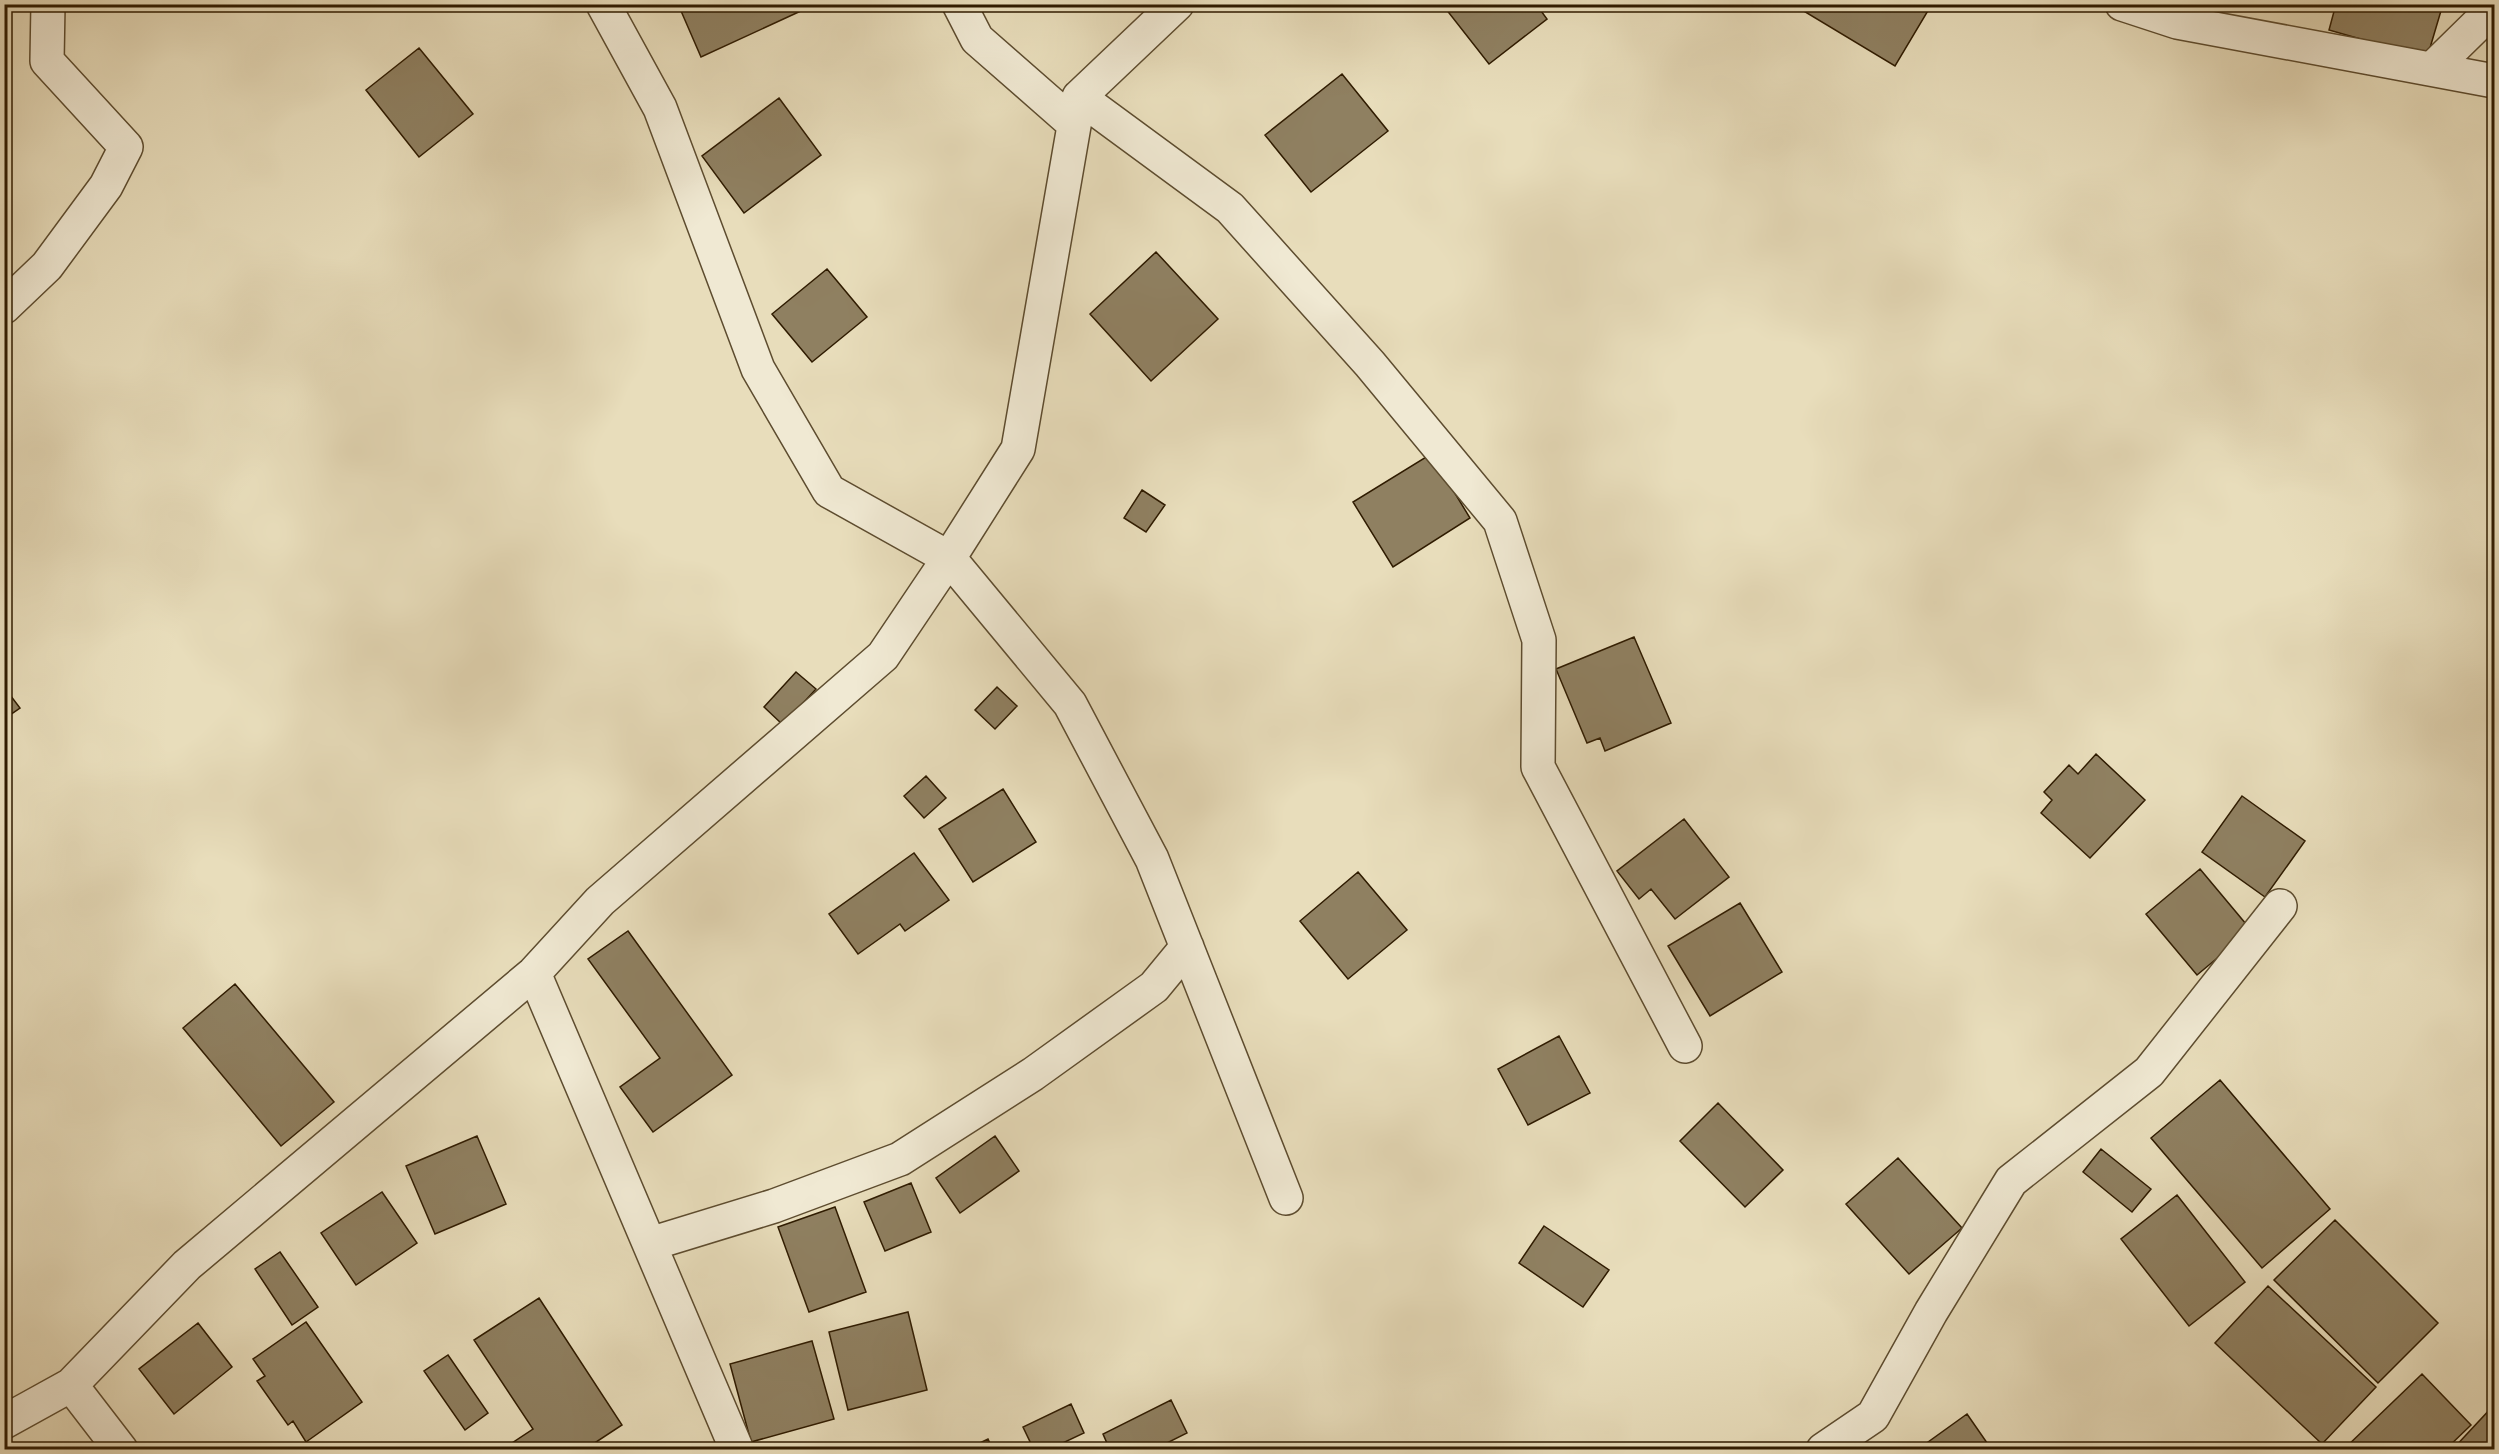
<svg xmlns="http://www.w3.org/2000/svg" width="2499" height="1454" font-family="'IM FELL DW Pica',serif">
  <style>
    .building { fill: #8f8061; stroke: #2f1b00; stroke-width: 1.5 }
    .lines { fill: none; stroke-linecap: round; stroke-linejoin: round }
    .street-casing { stroke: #5d4c2f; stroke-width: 36 }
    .street { stroke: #f0e9d3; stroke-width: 33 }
  </style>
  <rect width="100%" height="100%" fill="#e8ddbb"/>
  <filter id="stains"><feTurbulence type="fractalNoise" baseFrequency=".00333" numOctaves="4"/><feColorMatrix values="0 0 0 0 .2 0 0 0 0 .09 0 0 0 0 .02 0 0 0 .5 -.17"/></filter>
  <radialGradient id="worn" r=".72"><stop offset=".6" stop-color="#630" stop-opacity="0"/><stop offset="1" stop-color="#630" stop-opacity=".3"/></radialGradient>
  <path class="building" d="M 678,4 L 816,4 L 701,57 Z
    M 1442,4 L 1536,4 L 1547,19 L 1489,64 Z
    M 1792,4 L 1922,4 L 1929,9 L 1895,66 Z
    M 2336,4 L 2443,4 L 2427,58 L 2329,30 Z
    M 419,48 L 473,114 L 419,157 L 366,90 Z
    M 1342,74 L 1388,131 L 1311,192 L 1265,135 Z
    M 779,98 L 821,155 L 744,213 L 702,156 Z
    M 1156,252 L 1218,319 L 1151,381 L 1090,314 Z
    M 827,269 L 867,317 L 812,362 L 772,314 Z
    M 1431,454 L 1470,518 L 1393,567 L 1353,502 Z
    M 1142,490 L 1165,505 L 1146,532 L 1124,518 Z
    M 1634,637 L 1671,723 L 1605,751 L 1600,738 L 1587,743 L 1556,669 Z
    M 796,672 L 816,689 L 783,725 L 764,707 Z
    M 4,687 L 20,708 L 4,719 Z
    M 997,687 L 1017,706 L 995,729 L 975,710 Z
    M 2096,754 L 2145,800 L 2090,858 L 2041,813 L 2052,800 L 2044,792 L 2069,765 L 2078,774 Z
    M 926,776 L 946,798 L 924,818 L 904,796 Z
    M 1003,789 L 1036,842 L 973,882 L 939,829 Z
    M 2242,796 L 2305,841 L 2265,897 L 2202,852 Z
    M 1684,819 L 1729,877 L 1675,919 L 1651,889 L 1639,899 L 1617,871 Z
    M 914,853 L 949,900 L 905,931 L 900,924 L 858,954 L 829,914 Z
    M 2200,869 L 2251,930 L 2197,975 L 2146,914 Z
    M 1358,872 L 1407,930 L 1348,979 L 1300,921 Z
    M 1740,903 L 1782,972 L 1710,1016 L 1668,946 Z
    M 628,931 L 732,1075 L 653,1132 L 620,1087 L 660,1058 L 588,959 Z
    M 235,984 L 334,1102 L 281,1146 L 183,1028 Z
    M 1559,1036 L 1590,1093 L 1528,1125 L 1498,1069 Z
    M 2220,1080 L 2330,1209 L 2262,1268 L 2151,1138 Z
    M 1718,1103 L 1783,1170 L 1745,1207 L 1680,1141 Z
    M 477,1136 L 506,1204 L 435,1234 L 406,1166 Z
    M 995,1136 L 1019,1171 L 960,1213 L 936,1178 Z
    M 2101,1149 L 2151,1189 L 2132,1212 L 2083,1172 Z
    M 1898,1158 L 1962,1228 L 1909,1274 L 1846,1204 Z
    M 911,1183 L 931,1232 L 885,1251 L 864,1202 Z
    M 382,1192 L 417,1243 L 356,1285 L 321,1233 Z
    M 2177,1195 L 2245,1282 L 2189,1326 L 2121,1239 Z
    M 835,1207 L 866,1292 L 809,1312 L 778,1227 Z
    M 2335,1220 L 2438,1323 L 2378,1383 L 2274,1280 Z
    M 1544,1226 L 1609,1270 L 1583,1307 L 1519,1263 Z
    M 280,1252 L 318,1307 L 292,1325 L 255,1269 Z
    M 2268,1286 L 2376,1387 L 2322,1444 L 2215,1343 Z
    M 539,1298 L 622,1425 L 584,1450 L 512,1450 L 509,1445 L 533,1429 L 474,1340 Z
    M 908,1312 L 927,1390 L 848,1410 L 829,1332 Z
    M 306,1322 L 362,1402 L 306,1442 L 293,1421 L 288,1425 L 257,1381 L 265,1376 L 253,1359 Z
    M 198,1323 L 232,1367 L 174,1414 L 139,1369 Z
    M 812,1341 L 834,1419 L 751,1442 L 730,1364 Z
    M 448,1355 L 488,1413 L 465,1430 L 424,1371 Z
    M 2422,1374 L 2471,1425 L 2445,1450 L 2343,1450 Z
    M 1171,1400 L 1187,1433 L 1153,1450 L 1110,1450 L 1103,1434 Z
    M 1071,1404 L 1084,1433 L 1048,1450 L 1034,1450 L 1023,1427 Z
    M 2494,1405 L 2494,1450 L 2452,1450 Z
    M 1967,1414 L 1992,1450 L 1917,1450 Z
    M 988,1439 L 993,1450 L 965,1450 Z"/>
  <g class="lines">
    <defs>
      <path id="street" d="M 603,4 L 660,108 L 758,369 L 829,491 L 949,558 L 1070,704 L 1152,859 L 1286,1198
        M 959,4 L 977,39 L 1074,124
        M 2122,4 L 2177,22 L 2494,81
        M 2433,68 L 2484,18 L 2489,4
        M 1079,97 L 1230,208 L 1370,364 L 1500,521 L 1539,640 L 1538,767 L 1685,1046
        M 4,307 L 47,266 L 106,186 L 126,147 L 47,61 L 48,4
        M 534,973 L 737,1450
        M 650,1244 L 774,1206 L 900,1159 L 1033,1074 L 1154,987 L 1187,947
        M 71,1385 L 121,1450
        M 4,1422 L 71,1385 L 187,1265 L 534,973 L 600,901 L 883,656 L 949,558 L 1018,449 L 1079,97 L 1177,4
        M 1823,1450 L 1873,1416 L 1931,1312 L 2011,1181 L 2149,1072 L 2280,906"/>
    </defs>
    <use href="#street" class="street-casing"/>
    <use href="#street" class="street"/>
  </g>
  <rect width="2499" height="1454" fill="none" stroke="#e8ddbb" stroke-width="24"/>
  <rect x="6" y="6" width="2487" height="1442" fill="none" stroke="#2f1b00" stroke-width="3"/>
  <rect x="12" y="12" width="2475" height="1430" fill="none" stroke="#2f1b00" stroke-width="1.5"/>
  <rect width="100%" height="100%" filter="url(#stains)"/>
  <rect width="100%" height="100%" fill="url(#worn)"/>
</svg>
